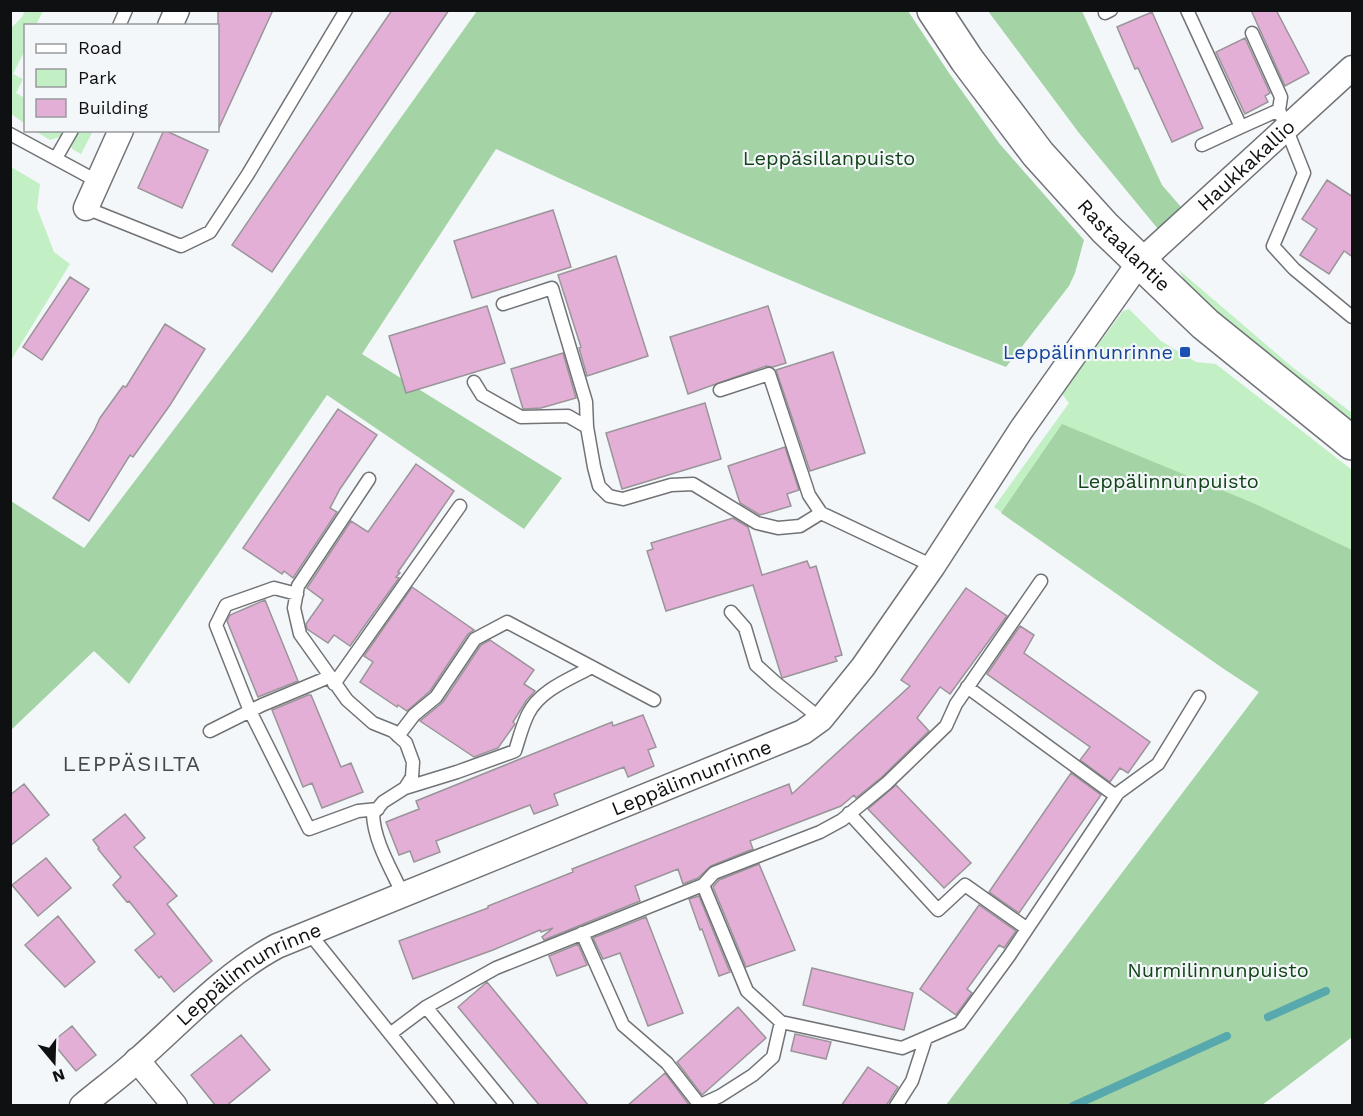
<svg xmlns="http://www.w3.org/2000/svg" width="1363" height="1116" font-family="'Work Sans',sans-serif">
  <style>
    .green { fill: #c2efc3 }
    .forest { fill: #a4d3a5 }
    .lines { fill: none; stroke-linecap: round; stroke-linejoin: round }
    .stream { stroke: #57a9ad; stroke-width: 8 }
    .building { fill: #e4afd7; stroke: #999598; stroke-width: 1.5 }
    .service-casing { stroke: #717376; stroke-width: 15 }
    .minor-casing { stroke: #717376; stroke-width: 27 }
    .primary-casing { stroke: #717376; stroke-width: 36 }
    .service { stroke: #fff; stroke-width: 12 }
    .minor { stroke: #fff; stroke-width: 24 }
    .primary { stroke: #fff; stroke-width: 33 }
    .transit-dot { fill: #1a4fb4; stroke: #f4f7fa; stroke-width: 2 }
    .labels { text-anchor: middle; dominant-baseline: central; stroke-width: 4.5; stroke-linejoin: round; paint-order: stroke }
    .park-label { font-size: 20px; fill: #134419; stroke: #f4f7fa }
    .street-label { font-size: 20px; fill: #0f1011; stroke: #f4f7fa }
    .transit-label { font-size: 20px; fill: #164399; stroke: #f4f7fa; text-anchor: end }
    .quarter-label { font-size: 22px; letter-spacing: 1.5px; fill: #45474a; stroke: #f4f7fa }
  </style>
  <rect width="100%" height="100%" fill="#f4f7fa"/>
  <path class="green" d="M 25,11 L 43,11 L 36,25 L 26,26 L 25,50 L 13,74 L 23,79 L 16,93 L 25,98 L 25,124 L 10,113 L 11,28 L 22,17 Z
    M 35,131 L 64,131 L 59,137 L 50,140 Z
    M 78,131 L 93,131 L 81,154 L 72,149 L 71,144 Z
    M 11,167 L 40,184 L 37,208 L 54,252 L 70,264 L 11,360 Z
    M 1179,270 L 1291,366 L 1352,413 L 1352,422 L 1285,371 L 1188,287 Z
    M 1129,309 L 1161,341 L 1196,362 L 1216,364 L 1352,470 L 1352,1037 L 1262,1105 L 946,1106 L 1259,692 L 1224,669 L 994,507 L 1069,403 L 1062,394 L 1123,311 Z"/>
  <path class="forest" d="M 477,11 L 908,11 L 949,73 L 999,143 L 1084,240 L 1075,273 L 1069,286 L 1006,367 C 833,301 663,227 496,149 L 362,354 L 562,478 L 524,529 L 327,395 L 129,684 L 94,651 L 11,730 L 11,501 L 84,548 L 250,329 Z
    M 988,11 L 1082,11 L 1162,185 L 1181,207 L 1158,229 L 1079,133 Z
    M 1062,424 L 1253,503 L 1352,550 L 1352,1037 L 1262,1105 L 946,1105 L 1259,692 L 1224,669 L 1001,513 Z"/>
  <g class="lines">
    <path class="stream" d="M 1268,1017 L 1326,991
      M 1073,1106 L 1227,1036"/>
  </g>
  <path class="building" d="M 218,10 L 273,10 L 218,130 Z
    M 392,10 L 449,10 L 272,272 L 232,245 Z
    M 1251,10 L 1276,10 L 1309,73 L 1285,86 Z
    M 1152,12 L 1203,128 L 1172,142 L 1138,68 L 1135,69 L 1117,27 Z
    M 1245,38 L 1270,93 L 1265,96 L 1268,102 L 1245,114 L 1216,52 Z
    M 164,130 L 208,150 L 182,208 L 138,188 Z
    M 1327,180 L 1353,197 L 1353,257 L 1344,251 L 1329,274 L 1300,255 L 1317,229 L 1302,219 Z
    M 553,210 L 571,267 L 472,298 L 454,241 Z
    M 616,256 L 648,356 L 587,376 L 579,348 L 581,347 L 558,275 Z
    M 70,277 L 89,289 L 42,360 L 23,347 Z
    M 487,306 L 505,363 L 406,393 L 389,336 Z
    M 768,306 L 786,363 L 773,367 L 766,366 L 688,394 L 670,337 Z
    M 165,324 L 205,349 L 170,405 L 133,457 L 130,455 L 89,521 L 53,498 L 94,431 L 100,418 L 123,386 L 126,387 Z
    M 833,352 L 865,453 L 810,471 L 776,370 Z
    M 563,353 L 576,398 L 541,408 L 523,409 L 511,369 Z
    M 705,403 L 721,459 L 622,489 L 606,433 Z
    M 338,409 L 377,435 L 340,489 L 330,508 L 337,512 L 293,578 L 284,571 L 282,574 L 243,548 Z
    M 785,447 L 799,490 L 787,494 L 791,506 L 760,515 L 740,503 L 728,466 Z
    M 416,464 L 454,491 L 398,572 L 400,573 L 396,577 L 399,578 L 350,646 L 334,635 L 328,643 L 307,629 L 306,624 L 323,600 L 307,588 L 351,521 L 368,532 Z
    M 733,518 L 748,527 L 762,575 L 807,561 L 810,568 L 816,566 L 842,655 L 835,657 L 837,661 L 782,678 L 753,585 L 666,611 L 647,551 L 653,549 L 651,543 Z
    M 412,587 L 474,630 L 468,634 L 430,691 L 407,711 L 398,705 L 397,707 L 360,682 L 373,662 L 364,656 Z
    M 966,588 L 1007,616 L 950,694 L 940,687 L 917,718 L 929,731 L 882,777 L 856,798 L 854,795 L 841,806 L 750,841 L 753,849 L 711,866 L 698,878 L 683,884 L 678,869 L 635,886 L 640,901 L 544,940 L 542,937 L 553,928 L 541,932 L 540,930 L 493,950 L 413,979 L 399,941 L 488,908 L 488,906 L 573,872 L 572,869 L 789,784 L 792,794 L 910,686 L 901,680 Z
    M 265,600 L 298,681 L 258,697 L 227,621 L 230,615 Z
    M 1020,626 L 1034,635 L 1024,653 L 1150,742 L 1128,773 L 1120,768 L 1110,782 L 1080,760 L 1090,747 L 987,674 Z
    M 490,640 L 534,670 L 524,684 L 535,691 L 526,701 L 513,722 L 515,724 L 498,748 L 474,757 L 420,721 L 443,702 L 481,645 Z
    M 308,695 L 311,695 L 341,767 L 351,763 L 363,792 L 322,808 L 312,783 L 303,787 L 272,710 Z
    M 643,715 L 656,747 L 648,750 L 654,766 L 628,777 L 624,767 L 554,794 L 558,805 L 534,814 L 530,805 L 436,841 L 440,852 L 414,862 L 410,851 L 399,855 L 386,822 L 419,809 L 416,801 L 612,722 L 613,726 Z
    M 1071,773 L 1101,795 L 1019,913 L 989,892 Z
    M 24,784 L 49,815 L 10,846 L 10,795 Z
    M 896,785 L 971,863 L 944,888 L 868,809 Z
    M 125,814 L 145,838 L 134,847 L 177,896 L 167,904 L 212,961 L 174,992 L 161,976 L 159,978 L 135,950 L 155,934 L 129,901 L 127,902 L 113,885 L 121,877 L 98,849 L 99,848 L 93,840 Z
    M 46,858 L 71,888 L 38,916 L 12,885 Z
    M 759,864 L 795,950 L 746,967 L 713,887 L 719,880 Z
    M 699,896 L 730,972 L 719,976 L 702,929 L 700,930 L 689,899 Z
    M 979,905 L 1016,931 L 1004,948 L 999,945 L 967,989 L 972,993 L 956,1015 L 920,989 Z
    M 58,916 L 95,962 L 65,987 L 25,945 Z
    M 646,917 L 683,1013 L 648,1026 L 620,953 L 603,959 L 593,938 Z
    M 578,944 L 587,965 L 557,976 L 549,956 Z
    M 812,968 L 913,993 L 904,1030 L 803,1005 Z
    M 487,982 L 589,1106 L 540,1106 L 458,1007 Z
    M 738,1007 L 766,1038 L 702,1095 L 677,1062 Z
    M 72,1026 L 96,1055 L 76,1071 L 52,1042 Z
    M 795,1034 L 831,1042 L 826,1059 L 791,1051 Z
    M 241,1035 L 270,1070 L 226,1106 L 216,1106 L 191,1075 Z
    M 868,1067 L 898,1087 L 886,1106 L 841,1106 Z
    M 665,1073 L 690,1106 L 627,1106 Z"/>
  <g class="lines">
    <defs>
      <path id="service" d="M 1187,10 L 1241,127 L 1279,110
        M 1105,13 L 1111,10
        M 119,26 L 126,10
        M 1252,33 L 1281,97 L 1279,110 L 1304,173 L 1273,246 L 1294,269 L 1352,317
        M 10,134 L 97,181
        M 1202,145 L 1241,127
        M 56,158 L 72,130
        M 86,208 L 181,246 L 210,232 L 248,174 L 346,10
        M 503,304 L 552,288 L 586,402 L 587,427 L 594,467 L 599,486 L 609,496 L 623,499 L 671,485 L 693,484 L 757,523 L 778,528 L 800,526 L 821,513
        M 474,382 L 482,395 L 521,417 L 568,416 L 587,427
        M 720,390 L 769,374 L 809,495 L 821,513 L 933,566
        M 369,479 L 298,586 L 294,608 L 300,634 L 347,700 L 373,723 L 393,731 L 406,743 L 413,762 L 412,777 L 405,788 L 383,802 L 373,814 C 374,842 392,870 403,895
        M 297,594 L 274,588 L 226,605 L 216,625 L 250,711 L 309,829 L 358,811 L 378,809
        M 731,612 L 745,628 L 756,665 L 776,683 L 821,719
        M 334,684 L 460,506
        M 967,687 L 1116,796
        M 210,731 L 262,705 L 329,677
        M 398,736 L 414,715 L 436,697 L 475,639 L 507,622 L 654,700
        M 405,788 L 457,772 L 515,751 C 519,739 522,726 528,714 C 540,690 570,679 592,667
        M 849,813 L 938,910 L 965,885 L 1026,928
        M 703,885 L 747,991 L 781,1022 L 902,1048 L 960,1023 L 1009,956 L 1118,793 L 1158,764 L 1199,697
        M 582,933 L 623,1025 L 667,1063 L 699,1104
        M 310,934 L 448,1106
        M 390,1034 L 426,1007
        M 507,1106 L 426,1007 L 496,968 L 703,885 L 714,873 L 820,832 L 842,820 L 887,783 L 946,726 L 956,704 L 1041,581
        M 698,1106 L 720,1096 L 753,1075 L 773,1057 L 781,1022
        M 896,1106 L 912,1081 L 926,1038"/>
      <g id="minor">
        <path d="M 170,26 L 177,10"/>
        <path d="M 86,208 L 121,130"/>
        <path d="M 137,1060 L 175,1106"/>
        <path id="s1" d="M 82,1106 C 101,1090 122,1075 140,1058 C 183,1020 226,973 277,946 L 803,732 L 821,719 L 863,667 L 933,566 L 1021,430 L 1139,263 L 1352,68"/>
      </g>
      <g id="primary">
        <path id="s2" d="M 934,10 L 967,60 L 1038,154 L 1105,228 L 1205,324 L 1352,443"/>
      </g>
    </defs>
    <use href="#service" class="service-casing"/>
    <use href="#minor" class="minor-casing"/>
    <use href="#primary" class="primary-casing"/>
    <use href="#service" class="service"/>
    <use href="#minor" class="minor"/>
    <use href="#primary" class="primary"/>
  </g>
  <rect class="transit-dot" x="1179" y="346" width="12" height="12" rx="3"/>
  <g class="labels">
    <g class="park-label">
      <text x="829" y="158">Leppäsillanpuisto</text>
      <text x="1168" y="481">Leppälinnunpuisto</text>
      <text x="1218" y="970">Nurmilinnunpuisto</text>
    </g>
    <g class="street-label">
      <text stroke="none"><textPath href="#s1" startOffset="1544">Haukkakallio</textPath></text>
      <text stroke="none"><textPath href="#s2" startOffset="303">Rastaalantie</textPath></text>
      <text stroke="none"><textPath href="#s1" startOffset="700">Leppälinnunrinne</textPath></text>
      <text stroke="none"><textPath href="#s1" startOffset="214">Leppälinnunrinne</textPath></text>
    </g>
    <g class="transit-label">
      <text x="1173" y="352">Leppälinnunrinne</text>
    </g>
    <g class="quarter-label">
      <text x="132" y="763">LEPPÄSILTA</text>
    </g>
  </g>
  <rect width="1363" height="1116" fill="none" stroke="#0f1011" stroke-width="24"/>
  <rect x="24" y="24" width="195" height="108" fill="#f4f7fa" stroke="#989b9d" stroke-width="1.5"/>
  <rect x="36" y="44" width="30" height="9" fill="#ffffff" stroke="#989b9d" stroke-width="1.5"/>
  <text x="78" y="54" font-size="18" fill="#0f1011">Road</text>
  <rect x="36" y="69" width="30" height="18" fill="#c2efc3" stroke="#989b9d" stroke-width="1.5"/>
  <text x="78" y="84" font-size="18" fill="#0f1011">Park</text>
  <rect x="36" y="99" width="30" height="18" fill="#e4afd7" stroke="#989b9d" stroke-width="1.5"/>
  <text x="78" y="114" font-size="18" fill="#0f1011">Building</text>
  <g transform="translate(54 1062) rotate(161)" stroke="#f4f7fa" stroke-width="4.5" paint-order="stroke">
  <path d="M0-4.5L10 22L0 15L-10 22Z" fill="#0f1011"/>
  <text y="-9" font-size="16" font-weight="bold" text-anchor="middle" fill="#0f1011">N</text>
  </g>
</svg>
